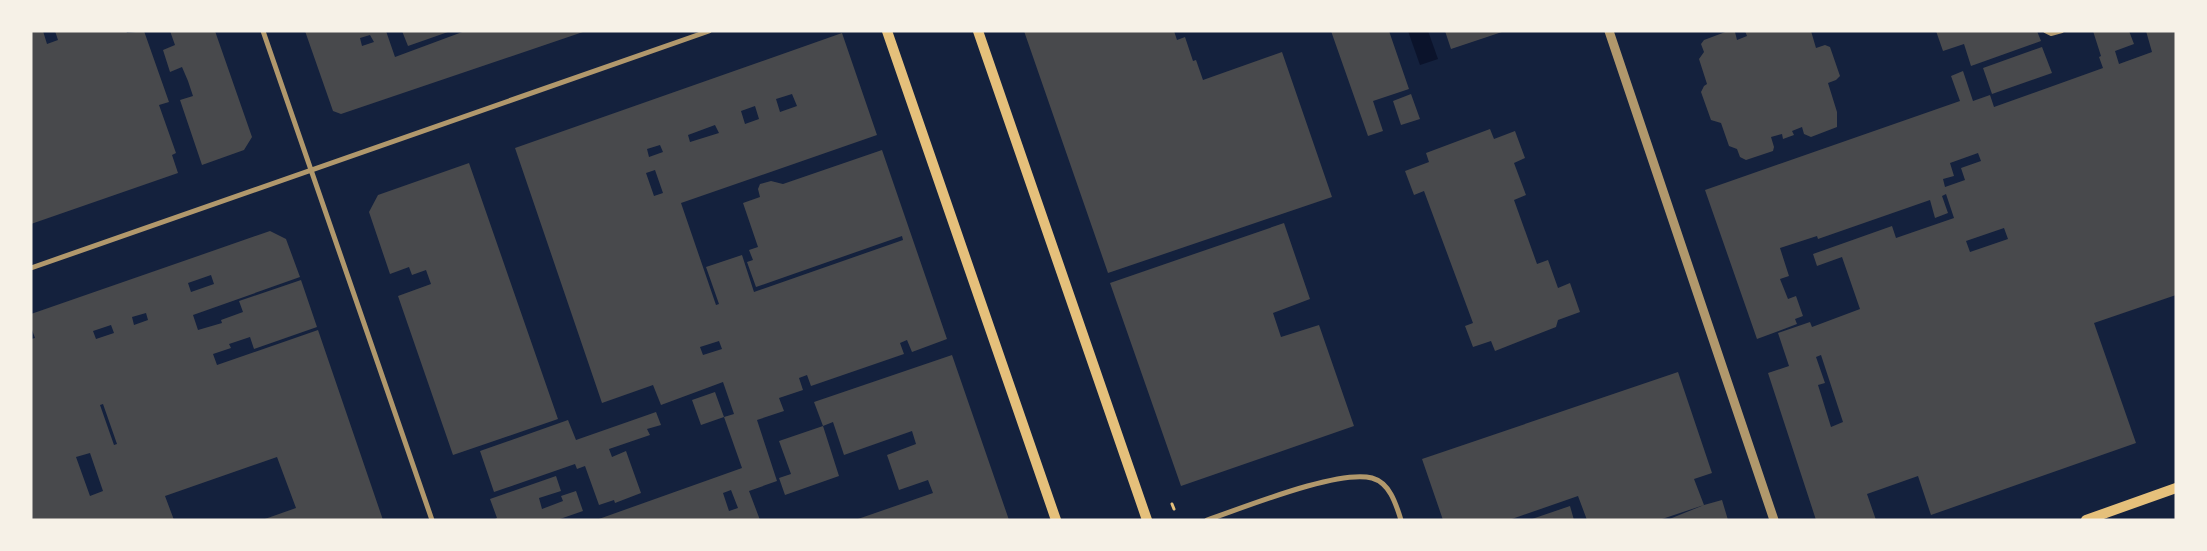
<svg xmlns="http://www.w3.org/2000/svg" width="2207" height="551" font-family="Commissioner,sans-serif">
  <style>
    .water { fill: #0b132b }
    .building { fill: #48494c; fill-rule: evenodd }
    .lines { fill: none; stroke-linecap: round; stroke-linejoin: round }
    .path { stroke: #e5c07b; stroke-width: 3 }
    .service { stroke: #b1986c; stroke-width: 4 }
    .minor { stroke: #b1986c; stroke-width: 5 }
    .tertiary { stroke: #b1986c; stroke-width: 9 }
    .secondary { stroke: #e5c07b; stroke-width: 10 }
  </style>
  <rect width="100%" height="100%" fill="#14213d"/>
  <path class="water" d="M 1408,31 L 1428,31 L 1438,59 L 1420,65 Z"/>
  <path class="building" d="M 31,31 L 43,31 L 47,44 L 58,40 L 55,31 L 126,31 L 127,33 L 144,31 L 169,102 L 159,105 L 176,153 L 172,155 L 178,173 L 31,224 Z
    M 170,31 L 215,31 L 252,137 L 244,150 L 202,165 L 180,100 L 193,96 L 188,81 L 182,67 L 170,72 L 163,50 L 175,45 Z
    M 305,31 L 386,31 L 395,57 L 465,31 L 583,32 L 341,114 L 333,111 ZM 370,35 L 374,42 L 362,46 L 360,38 Z
    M 402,31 L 448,31 L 448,32 L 408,46 Z
    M 1024,31 L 1174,31 L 1177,40 L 1185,37 L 1193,61 L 1196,60 L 1203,80 L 1282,52 L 1332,197 L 1108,273 Z
    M 1331,31 L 1389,31 L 1409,89 L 1373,101 L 1383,131 L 1368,136 Z
    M 1445,31 L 1502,31 L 1502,32 L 1451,49 Z
    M 1728,31 L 1735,32 L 1737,40 L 1747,36 L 1745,31 L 1811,31 L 1816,48 L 1825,45 L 1830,47 L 1840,76 L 1836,80 L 1828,83 L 1837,112 L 1837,127 L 1811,137 L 1804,134 L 1802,127 L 1792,131 L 1794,135 L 1783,139 L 1782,134 L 1771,137 L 1774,147 L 1773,151 L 1746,160 L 1740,157 L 1737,149 L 1729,146 L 1721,123 L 1711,120 L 1701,92 L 1704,86 L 1707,84 L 1699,59 L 1704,52 L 1701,44 L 1704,40 Z
    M 1936,31 L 2037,31 L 2041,41 L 1971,66 L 1964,44 L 1943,51 Z
    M 2093,31 L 2129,31 L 2134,44 L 2115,51 L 2119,64 L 2152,52 L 2146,31 L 2176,31 L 2176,295 L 2094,323 L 2136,443 L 1931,515 L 1918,476 L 1867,494 L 1876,520 L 1816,520 L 1768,373 L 1789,366 L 1778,333 L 1810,322 L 1812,327 L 1860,309 L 1842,257 L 1817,266 L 1813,254 L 1892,226 L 1896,238 L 1954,218 L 1946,194 L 1942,196 L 1948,213 L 1935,218 L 1930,200 L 1818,239 L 1817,236 L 1780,248 L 1789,276 L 1780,279 L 1788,299 L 1796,296 L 1803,316 L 1795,319 L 1797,324 L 1757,339 L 1705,190 L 1960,101 L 1951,76 L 1963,71 L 1973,101 L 1990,95 L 1994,107 L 2103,68 L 2099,57 L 2101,56 ZM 1978,153 L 1981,161 L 1961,168 L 1965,180 L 1945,187 L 1943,179 L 1954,176 L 1950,163 ZM 2004,228 L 2008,239 L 1970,252 L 1966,241 ZM 1821,355 L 1843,422 L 1831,427 L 1818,385 L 1825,383 L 1816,357 Z
    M 842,33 L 877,135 L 681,203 L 716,305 L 719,304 L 706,267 L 742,255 L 754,292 L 903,240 L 902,236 L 756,287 L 747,262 L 753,260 L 749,250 L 758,247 L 743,203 L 760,197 L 758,189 L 760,184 L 771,181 L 783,184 L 882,150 L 947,339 L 912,352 L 907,340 L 900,343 L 904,354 L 811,386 L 807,375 L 799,378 L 803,390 L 779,398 L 784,411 L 757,420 L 777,481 L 749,491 L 760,520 L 596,520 L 742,468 L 724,417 L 734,414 L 723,382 L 661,405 L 653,385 L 602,403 L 515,148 ZM 792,94 L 797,106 L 780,112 L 776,99 ZM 755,106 L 759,119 L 745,124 L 741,111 ZM 715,125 L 719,133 L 690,142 L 688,135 ZM 660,145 L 663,152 L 649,157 L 647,149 ZM 655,170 L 663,193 L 654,196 L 646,173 ZM 719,341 L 722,349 L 703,355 L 700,347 ZM 731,490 L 738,508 L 729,511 L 723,493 Z
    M 2042,47 L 2052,73 L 1992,94 L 1983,68 Z
    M 1411,94 L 1420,119 L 1401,125 L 1393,101 Z
    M 1490,129 L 1494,139 L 1515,131 L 1525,158 L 1514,163 L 1526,195 L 1514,200 L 1537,264 L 1548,260 L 1558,288 L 1570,283 L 1580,312 L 1558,320 L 1556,327 L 1495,351 L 1491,341 L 1473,347 L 1465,326 L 1473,323 L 1424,191 L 1414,195 L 1405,171 L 1429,162 L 1426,153 Z
    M 469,163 L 558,419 L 453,455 L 398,296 L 431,284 L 426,270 L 412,275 L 409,267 L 390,274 L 369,212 L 378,195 Z
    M 1284,223 L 1310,299 L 1273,313 L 1281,337 L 1319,325 L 1354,426 L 1181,486 L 1110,283 Z
    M 270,231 L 286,239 L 300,277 L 193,315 L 198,330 L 222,323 L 221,320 L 243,312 L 239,301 L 301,280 L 317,327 L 254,349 L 250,337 L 229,344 L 231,348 L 213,354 L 217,365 L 318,330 L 383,520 L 262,520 L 296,508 L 277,457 L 165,496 L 174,520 L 31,520 L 31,339 L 35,338 L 31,327 L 31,314 ZM 211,275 L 214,284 L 191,292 L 188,283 ZM 146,313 L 148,320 L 134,325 L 132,317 ZM 111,325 L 114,333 L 96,339 L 93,331 ZM 103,404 L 117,444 L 114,445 L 100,405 ZM 90,453 L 103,491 L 90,496 L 76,457 Z
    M 952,355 L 1009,520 L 855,520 L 933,493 L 928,480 L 899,490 L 887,455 L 916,444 L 912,431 L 844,455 L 833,422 L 823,426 L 814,402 Z
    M 1678,372 L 1712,473 L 1694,479 L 1704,505 L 1722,500 L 1728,520 L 1667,520 L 1704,505 L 1659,520 L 1587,520 L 1578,496 L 1509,520 L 1443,520 L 1422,459 Z
    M 715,392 L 724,417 L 701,425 L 692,400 Z
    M 656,412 L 661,425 L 647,429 L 650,435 L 609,449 L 612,457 L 626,451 L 641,493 L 615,503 L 614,500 L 599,505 L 585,466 L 577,469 L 575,464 L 494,492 L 480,451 L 568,420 L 576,440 Z
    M 823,426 L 839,476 L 785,495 L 779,478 L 791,474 L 779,441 Z
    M 556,476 L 561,491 L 539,498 L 542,509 L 563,501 L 561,496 L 576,491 L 583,511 L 557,520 L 493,520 L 497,518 L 490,499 Z
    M 1570,506 L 1574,520 L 1532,520 L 1532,519 Z"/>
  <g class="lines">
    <path class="path" d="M 1172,504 L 1174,509"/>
    <path class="service" d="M 2045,31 L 2051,34 L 2062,31"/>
    <path class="minor" d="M 263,31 L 432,520
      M 31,268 L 709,31
      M 1207,520 C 1243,508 1338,469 1372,478 C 1390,483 1396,504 1401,520"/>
    <path class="tertiary" d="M 1609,31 L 1774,520"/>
    <path class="secondary" d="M 887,31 L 1056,520
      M 978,31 L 1147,520
      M 2086,520 L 2176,488"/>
  </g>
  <rect width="2207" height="551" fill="none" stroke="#f6f1e7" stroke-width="65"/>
</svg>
